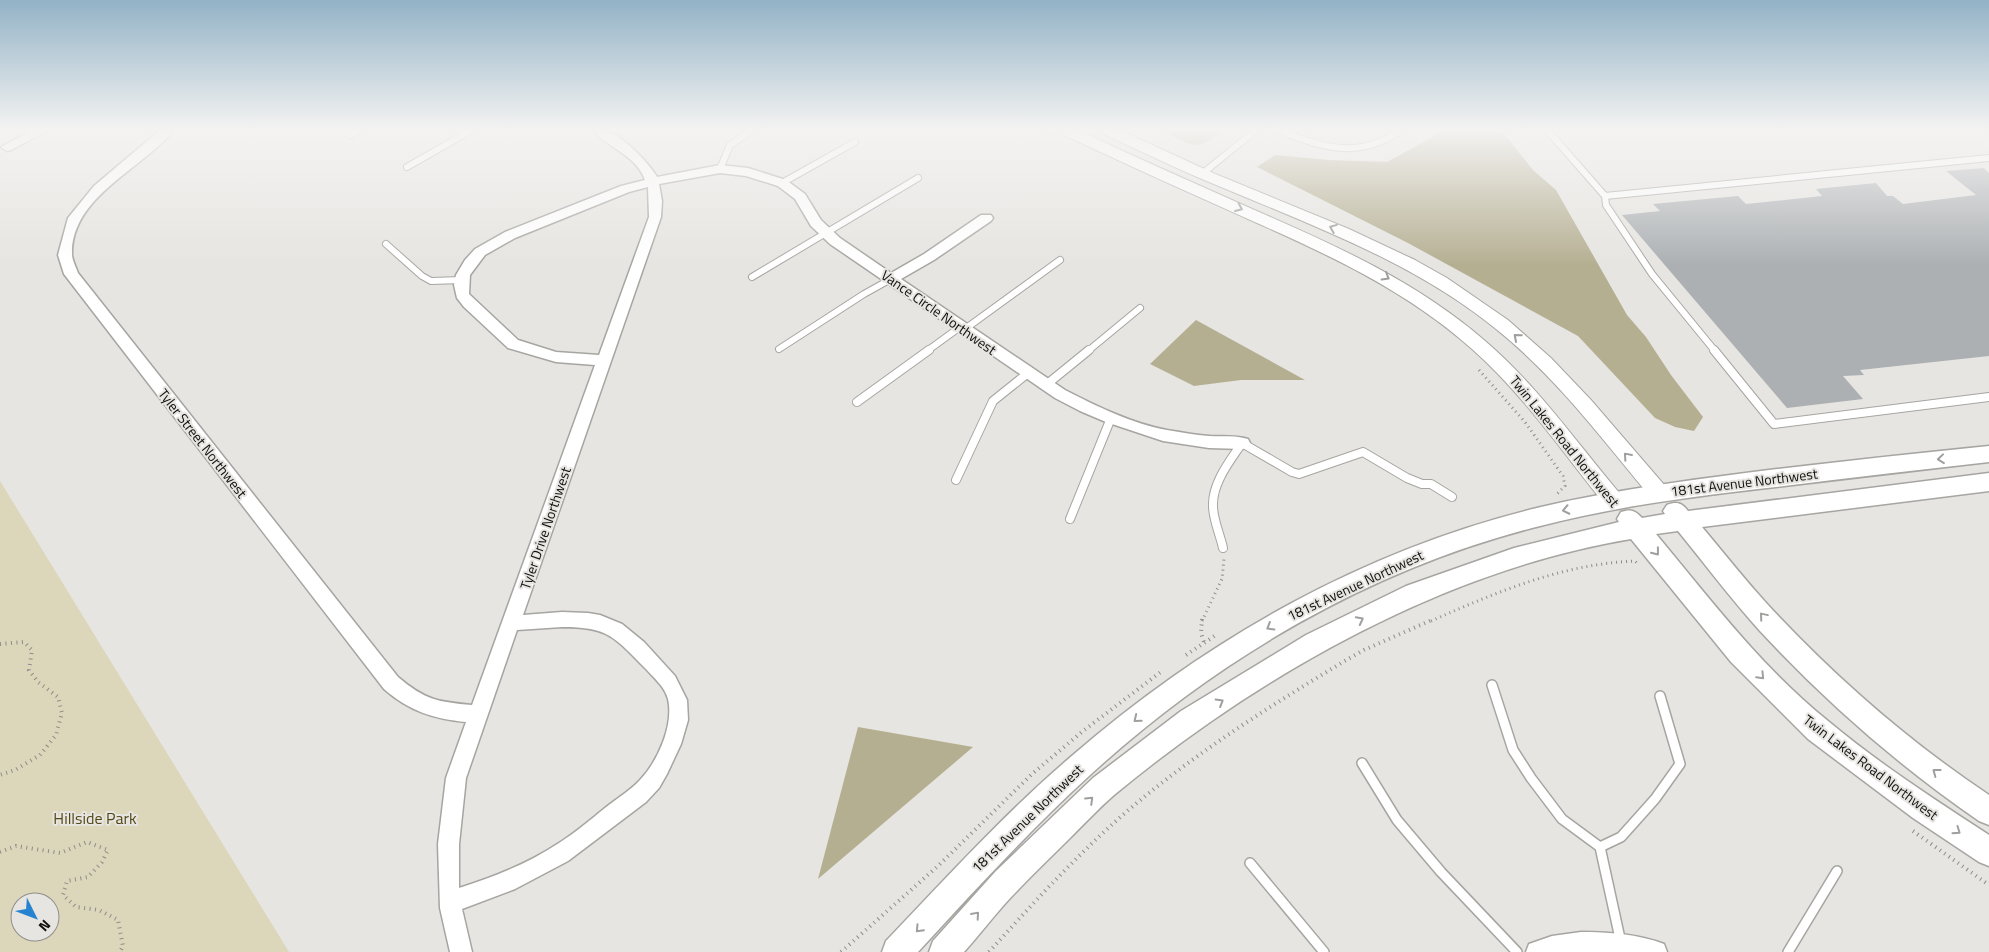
<svg xmlns="http://www.w3.org/2000/svg" width="1989" height="952" font-family="'Titillium Web',sans-serif">
  <style>
    .green { fill: #dcd6ba; fill-rule: evenodd }
    .water { fill: #b5af92 }
    .building { fill: #acb0b3 }
    .lines { fill: none; stroke-linecap: round; stroke-linejoin: round }
    .service-far2-casing { stroke: #a6a5a1; stroke-width: 8 }
    .service-far1-casing { stroke: #a6a5a1; stroke-width: 10 }
    .service-casing { stroke: #a6a5a1; stroke-width: 12 }
    .minor-casing { stroke: #a6a5a1; stroke-width: 3 }
    .tertiary-casing { stroke: #a6a5a1; stroke-width: 2 }
    .secondary-casing { stroke: #a6a5a1; stroke-width: 3 }
    .path-far2 { stroke: #8e8d8a; stroke-width: 2.5; stroke-dasharray: 1 3; stroke-linecap: butt }
    .path-far1 { stroke: #8e8d8a; stroke-width: 3; stroke-dasharray: 1 4; stroke-linecap: butt }
    .path { stroke: #8e8d8a; stroke-width: 4; stroke-dasharray: 1 4.5; stroke-linecap: butt }
    .service-far2 { stroke: #fff; stroke-width: 6 }
    .service-far1 { stroke: #fff; stroke-width: 8 }
    .service { stroke: #fff; stroke-width: 9 }
    .minor { fill: #fff; fill-rule: evenodd }
    .tertiary { fill: #fff; fill-rule: evenodd }
    .secondary { fill: #fff; fill-rule: evenodd }
    .oneway { stroke: #9f9f9e }
    .labels { text-anchor: middle; dominant-baseline: central; stroke-width: 4; stroke-linejoin: round; paint-order: stroke }
    .street-label { font-size: 14px; fill: #0f0f0d; stroke: #e6e5e1 }
    .near-park-label { font-size: 16px; fill: #544916; stroke: #e6e5e1 }
  </style>
  <rect width="100%" height="100%" fill="#e6e5e1"/>
  <path class="green" d="M 0,481 L 289,952 L 0,952 ZM 20,902 L 50,902 L 50,932 L 20,932 Z"/>
  <path class="water" d="M 1163,131 L 1222,131 C 1196,153 1191,145 1163,131 Z
    M 1438,131 L 1502,131 L 1533,170 L 1556,190 L 1627,315 L 1646,337 L 1671,375 L 1703,417 L 1694,431 L 1675,427 L 1655,418 L 1578,336 L 1408,243 L 1257,167 L 1275,155 L 1329,160 L 1387,162 L 1431,138 Z
    M 1196,320 L 1305,380 L 1241,380 L 1194,386 L 1150,364 Z
    M 858,727 L 973,747 L 818,879 Z"/>
  <path class="building" d="M 1984,168 L 1989,173 L 1989,356 L 1860,370 L 1864,375 L 1843,376 L 1863,399 L 1787,408 L 1622,215 L 1660,211 L 1653,204 L 1738,196 L 1746,204 L 1822,196 L 1816,189 L 1876,183 L 1887,196 L 1893,196 L 1903,204 L 1976,195 L 1946,171 Z"/>
  <g class="lines">
    <defs>
      <path id="service-far2" d="M 1279,131 C 1324,147 1356,160 1400,131
        M 1548,131 L 1605,196 L 1606,205 L 1652,274 L 1715,351
        M 351,135 L 358,131
        M 407,167 L 470,131
        M 720,169 L 730,145 L 751,131
        M 1203,173 L 1255,131
        M 782,183 L 855,142
        M 1605,196 L 1989,158
        M 386,244 L 422,276 L 431,281 L 462,280
        M 752,277 L 918,178
        M 965,329 L 1060,260
        M 779,349 L 864,294 L 891,279
        M 927,351 L 960,327
        M 1088,351 L 1140,308"/>
      <path id="service-far1" d="M 1714,350 L 1774,424 L 1989,397
        M 1046,385 L 1089,350
        M 857,402 L 929,350
        M 956,480 L 993,401 L 1028,373
        M 1070,519 L 1111,418
        M 1223,548 C 1220,534 1213,520 1213,506 C 1212,483 1230,461 1242,443 L 1292,472 L 1299,474 L 1363,452 L 1407,478 L 1422,484 L 1431,484 L 1452,497"/>
      <path id="service" d="M 1492,685 L 1513,750 L 1531,778 L 1562,819 L 1600,847
        M 1362,763 L 1397,820 L 1441,872 L 1517,952
        M 1250,863 L 1324,952
        M 1621,943 L 1600,847 L 1621,837 L 1655,799 L 1680,764 L 1660,696
        M 1788,952 L 1837,871"/>
      <path id="minor" d="M 31,131 L 47,131 L 11,150 L 7,151 L 1,147 Z
        M 159,131 L 173,131 C 142,169 71,197 72,254 C 72,260 76,267 78,273 L 398,677 C 425,700 438,702 472,705 L 595,365 L 556,362 L 508,348 L 464,307 L 457,298 L 454,285 L 456,275 L 465,260 L 475,249 L 505,232 L 621,186 L 645,180 C 636,155 610,149 593,131 C 597,131 602,131 606,131 C 621,134 650,164 657,177 L 720,165 L 748,168 L 786,180 L 805,194 L 821,220 L 840,238 L 891,273 L 924,254 L 981,215 L 991,215 L 993,218 L 991,221 L 934,260 L 901,279 L 1065,390 C 1096,406 1133,424 1167,430 C 1181,432 1195,435 1209,436 C 1222,437 1235,435 1248,439 L 1250,443 L 1248,447 L 1242,449 L 1209,448 L 1163,441 L 1106,422 L 1080,411 L 1055,398 L 830,244 L 811,226 L 795,199 L 778,186 L 746,176 L 720,173 L 659,184 L 662,201 L 661,217 L 523,615 L 562,612 L 588,613 L 600,615 L 622,624 L 644,642 L 675,676 L 687,700 L 688,720 L 681,744 L 667,774 L 659,788 L 646,802 L 568,861 L 515,889 L 462,909 L 472,952 L 450,952 L 440,908 L 438,844 L 446,778 L 466,722 C 434,719 409,711 384,689 L 64,274 L 58,255 L 68,218 L 94,186 ZM 648,187 L 649,217 L 599,355 L 556,352 L 518,340 L 469,294 L 470,275 L 485,255 L 515,238 L 629,192 ZM 562,627 C 609,627 614,637 646,669 C 654,678 665,687 668,699 C 674,725 658,761 640,780 C 630,791 616,799 605,808 C 590,820 575,833 559,843 C 529,863 494,877 459,888 L 459,844 L 466,778 L 517,630 Z
        M 1581,932 C 1609,932 1638,934 1664,944 L 1667,952 L 1526,952 L 1529,944 L 1552,936 Z"/>
      <path id="tertiary" d="M 1060,131 L 1080,131 C 1139,159 1199,185 1259,212 C 1339,247 1417,282 1484,340 C 1537,385 1577,443 1621,495 L 1624,501 L 1621,507 L 1614,509 L 1607,507 C 1563,453 1524,395 1472,349 C 1406,290 1327,254 1248,219 C 1186,191 1123,163 1062,134 Z
        M 1102,131 L 1122,131 L 1213,173 L 1349,229 L 1415,260 L 1447,278 L 1508,320 L 1551,358 L 1591,400 L 1666,487 L 1669,493 L 1666,499 L 1659,501 L 1652,499 C 1603,440 1556,377 1496,329 C 1415,263 1316,227 1221,187 C 1181,171 1143,152 1104,134 Z"/>
      <path id="secondary" d="M 1989,446 L 1989,462 C 1918,470 1847,478 1776,487 C 1697,496 1617,506 1540,526 C 1372,568 1216,659 1089,776 C 1029,831 973,892 918,952 L 882,952 L 886,941 C 947,877 1006,812 1073,755 C 1208,638 1366,549 1541,507 C 1618,489 1697,479 1777,469 C 1847,461 1918,453 1989,446 Z
        M 1989,473 L 1989,491 L 1702,527 C 1724,553 1745,580 1768,605 C 1834,676 1908,741 1989,795 L 1989,825 L 1979,821 C 1899,766 1826,702 1760,631 C 1731,599 1705,564 1678,531 L 1656,534 C 1710,599 1762,668 1828,721 C 1878,763 1934,799 1989,835 L 1989,866 L 1979,862 L 1913,818 L 1808,739 L 1731,662 L 1631,539 C 1444,570 1259,675 1114,795 C 1099,808 1085,823 1071,837 C 1053,855 1034,873 1017,891 C 998,910 982,932 964,952 L 929,952 L 933,941 L 996,871 L 1093,778 L 1181,711 L 1306,635 L 1406,586 L 1514,548 L 1619,522 L 1617,519 L 1621,512 C 1630,509 1635,510 1642,518 L 1665,514 L 1663,511 L 1667,505 C 1677,501 1682,503 1688,511 Z"/>
    </defs>
    <use href="#service-far2" class="service-far2-casing"/>
    <use href="#service-far1" class="service-far1-casing"/>
    <use href="#service" class="service-casing"/>
    <use href="#minor" class="minor-casing"/>
    <use href="#tertiary" class="tertiary-casing"/>
    <use href="#secondary" class="secondary-casing"/>
    <path class="path-far2" d="M 1045,131 L 1054,135"/>
    <path class="path-far1" d="M 1479,370 L 1525,422 L 1563,476 L 1565,486 L 1557,494
      M 1202,621 L 1222,579 L 1224,559
      M 1431,621 C 1497,592 1562,564 1635,561 L 1637,563"/>
    <path class="path" d="M 1202,619 L 1201,633 L 1204,642
      M 0,644 L 24,642 L 32,650 L 29,670 L 38,682 L 58,697 L 62,713 L 56,735 L 40,755 L 15,770 L 0,775
      M 1186,655 L 1216,635
      M 1913,831 L 1989,885
      M 0,852 L 16,846 L 60,853 L 87,842 L 108,850 L 102,862 L 88,877 L 67,881 L 63,895 L 76,907 L 99,910 L 118,920 L 123,946 L 120,952
      M 841,952 L 938,866 L 1032,774 L 1083,731 L 1162,671
      M 989,952 C 1036,900 1084,847 1138,802 C 1203,748 1275,703 1348,659 L 1364,650 L 1434,619"/>
    <use href="#service-far2" class="service-far2"/>
    <use href="#service-far1" class="service-far1"/>
    <use href="#service" class="service"/>
    <use href="#minor" class="minor"/>
    <use href="#tertiary" class="tertiary"/>
    <use href="#secondary" class="secondary"/>
  </g>
  <defs><path id="oneway-chevron" d="M-2-3.5L2.5 0L-2 3.5" fill="none" stroke-width="1.6" stroke-linecap="round" stroke-linejoin="round" transform="scale(1.25)"/></defs>
  <g class="oneway">
    <use href="#oneway-chevron" transform="translate(1239 208) rotate(24)"/>
    <use href="#oneway-chevron" transform="translate(1333 228) rotate(-158)"/>
    <use href="#oneway-chevron" transform="translate(1386 277) rotate(30)"/>
    <use href="#oneway-chevron" transform="translate(1517 337) rotate(-139)"/>
    <use href="#oneway-chevron" transform="translate(1627 456) rotate(-131)"/>
    <use href="#oneway-chevron" transform="translate(1941 459) rotate(174)"/>
    <use href="#oneway-chevron" transform="translate(1566 510) rotate(168)"/>
    <use href="#oneway-chevron" transform="translate(1656 552) rotate(52)"/>
    <use href="#oneway-chevron" transform="translate(1763 616) rotate(-130)"/>
    <use href="#oneway-chevron" transform="translate(1360 620) rotate(-27)"/>
    <use href="#oneway-chevron" transform="translate(1270 627) rotate(149)"/>
    <use href="#oneway-chevron" transform="translate(1761 676) rotate(46)"/>
    <use href="#oneway-chevron" transform="translate(1220 702) rotate(-31)"/>
    <use href="#oneway-chevron" transform="translate(1137 719) rotate(141)"/>
    <use href="#oneway-chevron" transform="translate(1936 772) rotate(-143)"/>
    <use href="#oneway-chevron" transform="translate(1090 800) rotate(-44)"/>
    <use href="#oneway-chevron" transform="translate(1957 831) rotate(35)"/>
    <use href="#oneway-chevron" transform="translate(976 915) rotate(-49)"/>
    <use href="#oneway-chevron" transform="translate(919 929) rotate(133)"/>
  </g>
  <linearGradient id="sky" x2="0" y2="1"><stop stop-color="#93b2c6"/><stop offset="0.49" stop-color="#f4f3f2"/><stop offset="1" stop-color="#f4f3f2" stop-opacity="0"/></linearGradient>
  <rect width="1989" height="265" fill="url(#sky)"/>
  <g class="labels">
    <g class="street-label">
      <text transform="translate(939 312) rotate(35)">Vance Circle Northwest</text>
      <text transform="translate(1565 441) rotate(51)">Twin Lakes Road Northwest</text>
      <text transform="translate(203 443) rotate(52)">Tyler Street Northwest</text>
      <text transform="translate(1744 482) rotate(-7)">181st Avenue Northwest</text>
      <text transform="translate(545 528) rotate(-71)">Tyler Drive Northwest</text>
      <text transform="translate(1355 585) rotate(-25)">181st Avenue Northwest</text>
      <text transform="translate(1871 767) rotate(37)">Twin Lakes Road Northwest</text>
      <text transform="translate(1027 818) rotate(-44)">181st Avenue Northwest</text>
    </g>
    <g class="near-park-label">
      <text x="95" y="818">Hillside Park</text>
    </g>
  </g>
  <g transform="translate(35 917) rotate(132)"><circle r="24" fill="#e6e5e1" stroke="#908f8c"/>
  <path d="M0-4L9 19L0 12L-9 19Z" fill="#2583cf"/>
  <text y="-8" font-size="14" font-weight="bold" text-anchor="middle" fill="#0f0f0d">N</text>
  </g>
</svg>
